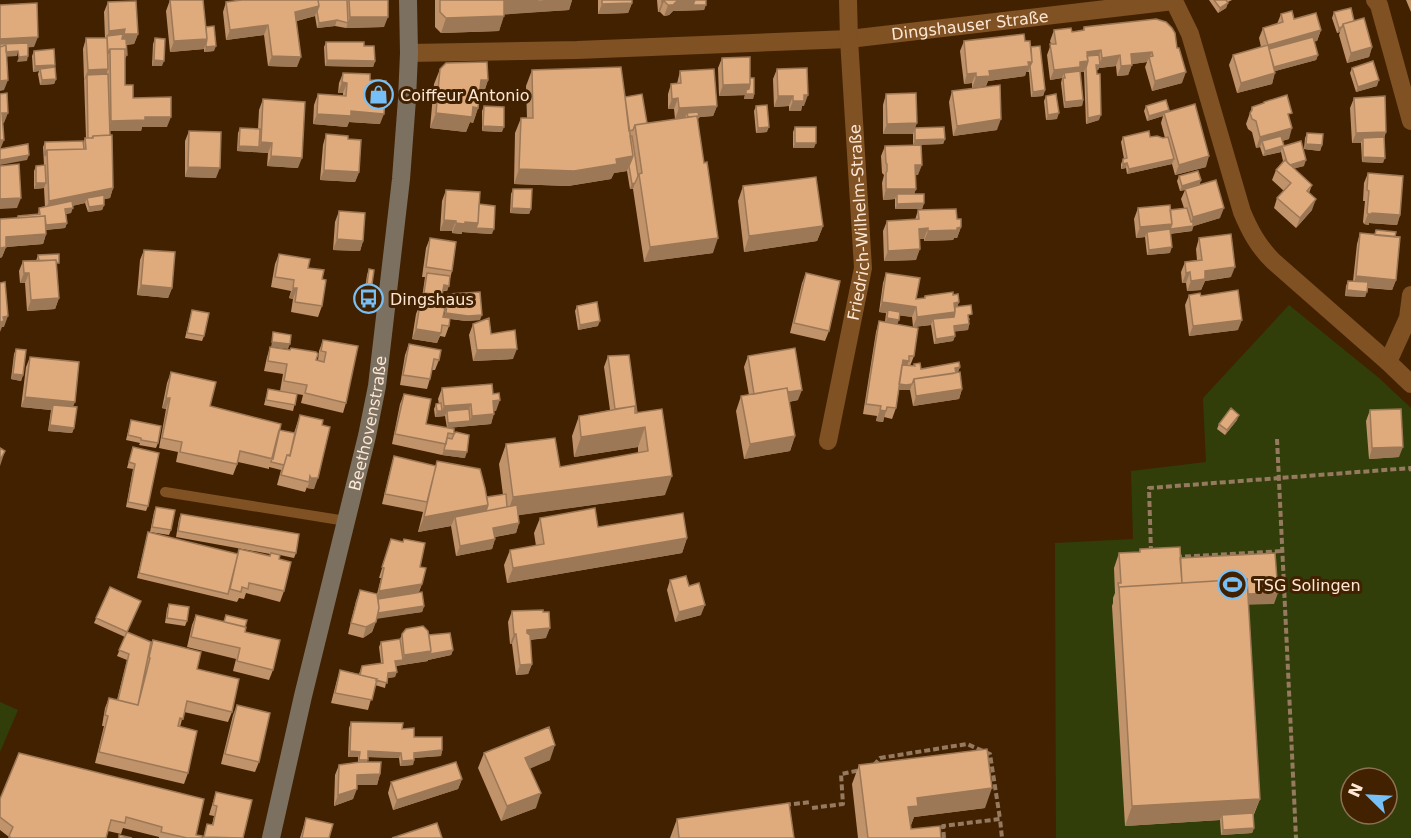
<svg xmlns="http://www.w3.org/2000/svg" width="1411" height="838" font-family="'DejaVu Sans',sans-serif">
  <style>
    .green { fill: #313e09; fill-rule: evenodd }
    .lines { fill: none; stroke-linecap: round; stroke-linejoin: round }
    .path { stroke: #967a5f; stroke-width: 4; stroke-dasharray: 6 3; stroke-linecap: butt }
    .lane { stroke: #7f5123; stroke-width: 10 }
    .street { stroke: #7f5123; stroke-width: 18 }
    .secondary { stroke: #7c7161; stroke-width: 18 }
    .wall { fill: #c0936b }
    .shaded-wall { fill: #9c7857 }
    .building { fill: #dfab7c; stroke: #9c7857; stroke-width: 1.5 }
    .labels { text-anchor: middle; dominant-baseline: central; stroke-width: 6; stroke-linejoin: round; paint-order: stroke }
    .street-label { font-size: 16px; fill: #fee8d5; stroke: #422100 }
    .poi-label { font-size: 16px; fill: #fee8d5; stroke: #422100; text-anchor: start }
  </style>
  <rect width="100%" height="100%" fill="#422100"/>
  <path class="green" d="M 1289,305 L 1379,378 L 1411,408 L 1411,838 L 1056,838 L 1055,543 L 1133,539 L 1131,471 L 1206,462 L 1203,398 ZM 1351,778 L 1387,778 L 1387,814 L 1351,814 Z
    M 0,702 L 18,710 L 0,752 Z"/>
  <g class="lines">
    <path class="path" d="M 1277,439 L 1296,838
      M 1151,552 L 1149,488 L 1411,468 L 1411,473
      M 1176,557 L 1283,551
      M 874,765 L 880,758 L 967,744 L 990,754 L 1000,819
      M 785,805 L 811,802
      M 812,808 L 843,804 L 841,774 L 861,770
      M 944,838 L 943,826 L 1000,819 L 1002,838"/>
    <path class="lane" d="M 165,492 L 346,521"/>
    <g class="street">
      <path d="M 1375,0 L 1379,5 L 1411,121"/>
      <path id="s1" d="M 409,53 L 577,50 L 849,39 L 1174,1 L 1190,34 L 1242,212 C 1250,231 1258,246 1273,261 L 1388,362 L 1411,384"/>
      <path d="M 1388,362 L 1408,318 L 1411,295"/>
      <path id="s2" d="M 828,441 L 863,268 L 849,39 L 848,0"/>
    </g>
    <path class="secondary" id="s3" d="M 271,838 L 303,696 L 367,436 L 377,386 L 401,179 L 407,99 L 409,53 L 408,0"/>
  </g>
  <path class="wall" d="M 170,0 L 206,27 L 214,51 L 204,52 L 204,49 L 170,52 L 166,11 Z
    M 242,0 L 388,0 L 384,27 L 346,28 L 335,26 L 317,28 L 315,16 L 297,21 L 297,67 L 268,66 L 264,35 L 226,40 L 223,12 L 226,2 Z
    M 435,0 L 572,0 L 569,10 L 504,14 L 499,31 L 441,33 L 435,27 Z
    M 598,0 L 632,0 L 632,3 L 628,13 L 598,14 Z
    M 657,0 L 706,0 L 704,10 L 673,11 L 669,15 L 664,16 L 660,12 L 658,12 Z
    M 1209,0 L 1232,0 L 1228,2 L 1226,8 L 1218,13 Z
    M 1406,0 L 1411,0 L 1411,12 Z
    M 108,2 L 138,34 L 134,44 L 126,45 L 127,55 L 125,59 L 125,85 L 133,98 L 167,127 L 142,127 L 141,131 L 110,131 L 113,188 L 110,198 L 104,199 L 104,205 L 102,210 L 88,212 L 85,203 L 72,206 L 71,213 L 66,214 L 67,223 L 65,228 L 46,230 L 46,234 L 43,244 L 6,247 L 2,257 L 0,258 L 18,216 L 38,214 L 39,208 L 45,207 L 44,188 L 34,189 L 34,171 L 36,166 L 44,165 L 43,147 L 45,142 L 83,143 L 85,138 L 86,138 L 83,49 L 86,38 L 105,38 L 104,12 Z
    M 1334,12 L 1354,21 L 1372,47 L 1369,57 L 1347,63 L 1339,35 L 1340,32 L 1337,33 L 1332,18 Z
    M 1281,14 L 1321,30 L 1317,41 L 1314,41 L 1318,55 L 1316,60 L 1275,71 L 1272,84 L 1237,93 L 1229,65 L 1233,55 L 1261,47 L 1259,38 L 1263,28 L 1277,24 Z
    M 1156,19 L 1182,83 L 1152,91 L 1145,67 L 1147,62 L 1132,64 L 1128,75 L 1117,76 L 1116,66 L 1099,68 L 1098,70 L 1096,70 L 1099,120 L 1086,124 L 1084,72 L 1080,72 L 1083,100 L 1082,106 L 1064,108 L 1061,83 L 1062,78 L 1050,80 L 1047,55 L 1051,44 L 1050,41 L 1054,30 L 1072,32 L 1083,30 L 1084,27 Z
    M 155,38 L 162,66 L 152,66 L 153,44 Z
    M 964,41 L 1025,41 L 1031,47 L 1045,90 L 1043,96 L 1031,97 L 1029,72 L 1026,72 L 1025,76 L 988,81 L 986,86 L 972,88 L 972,83 L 964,84 L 960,51 Z
    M 326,42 L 364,46 L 375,61 L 373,67 L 325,66 L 324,47 Z
    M 34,51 L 55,65 L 54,67 L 56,79 L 54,84 L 40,85 L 38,74 L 39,71 L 33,72 L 32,56 Z
    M 722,58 L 750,78 L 754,94 L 753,99 L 744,99 L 745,95 L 719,96 L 718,68 Z
    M 1352,68 L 1377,86 L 1356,92 L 1350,73 Z
    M 440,69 L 488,80 L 483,95 L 479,95 L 478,108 L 473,123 L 470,122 L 466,132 L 430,128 L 434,84 Z
    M 777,69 L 804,106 L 802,106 L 801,111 L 789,111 L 789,106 L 774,107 L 773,79 Z
    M 532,70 L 625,97 L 647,123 L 683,118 L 675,119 L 674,109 L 668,109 L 668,94 L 671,84 L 677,84 L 680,71 L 717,106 L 713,116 L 699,117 L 698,120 L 713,253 L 644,262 L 633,189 L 630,189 L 627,171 L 614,173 L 611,179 L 568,186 L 514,184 L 515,133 L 521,118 L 527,118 L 526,86 Z
    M 343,73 L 370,80 L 380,124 L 349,122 L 347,127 L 313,124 L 314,105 L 318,94 L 343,96 L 343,93 L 338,93 L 339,83 Z
    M 952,91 L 997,130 L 953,136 L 949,102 Z
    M 886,94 L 915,128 L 945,139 L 943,144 L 913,145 L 913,134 L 883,134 L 883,105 Z
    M 1046,96 L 1057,119 L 1046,120 L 1044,101 Z
    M 1354,98 L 1386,132 L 1384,138 L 1383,163 L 1362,162 L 1361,143 L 1352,143 L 1350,108 Z
    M 263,99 L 298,168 L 267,166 L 268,153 L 237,151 L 238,133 L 240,128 L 258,129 L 259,110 Z
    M 1264,102 L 1290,120 L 1289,139 L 1282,141 L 1284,146 L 1304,166 L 1294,168 L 1312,185 L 1309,193 L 1312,210 L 1296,228 L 1274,208 L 1277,198 L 1284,191 L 1272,180 L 1276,170 L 1283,161 L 1281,152 L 1263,156 L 1260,147 L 1256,148 L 1252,132 L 1248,129 L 1246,124 L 1252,107 L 1263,104 Z
    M 484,106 L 502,132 L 482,131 L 482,111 Z
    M 756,106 L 767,132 L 756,133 L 754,111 Z
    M 1146,106 L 1169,110 L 1169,112 L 1206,167 L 1175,175 L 1172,164 L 1127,174 L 1126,168 L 1121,169 L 1121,164 L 1123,159 L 1124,159 L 1121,142 L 1123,137 L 1165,138 L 1161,123 L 1163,116 L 1147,121 L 1144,111 Z
    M 795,127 L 814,148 L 793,148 L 793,132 Z
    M 189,131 L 216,178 L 185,177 L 185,141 Z
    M 1307,133 L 1322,145 L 1320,151 L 1304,149 L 1305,138 Z
    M 326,134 L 348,139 L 359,172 L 355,182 L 320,180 L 323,145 Z
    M 885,146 L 918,175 L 915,175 L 916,189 L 914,194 L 924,203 L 922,209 L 895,209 L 895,199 L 883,200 L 882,183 L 884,175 L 882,173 L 881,156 Z
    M 1368,173 L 1400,215 L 1397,225 L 1369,223 L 1369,225 L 1364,224 L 1363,222 L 1365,201 L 1363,201 L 1364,183 Z
    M 1179,176 L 1201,180 L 1199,185 L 1220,218 L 1193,226 L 1192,231 L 1170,234 L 1170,253 L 1147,255 L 1145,237 L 1136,238 L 1134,219 L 1138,208 L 1170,210 L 1184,208 L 1181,199 L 1185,190 L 1180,191 L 1177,181 Z
    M 743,186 L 823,226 L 817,241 L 744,252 L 738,201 Z
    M 513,189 L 531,209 L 529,214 L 510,213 L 511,194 Z
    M 446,190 L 479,204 L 492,234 L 462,232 L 462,234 L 452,233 L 452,231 L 440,231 L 442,201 Z
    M 918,210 L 957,219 L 961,227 L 957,238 L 954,238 L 953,240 L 924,241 L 924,239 L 920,239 L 916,260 L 884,261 L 883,231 L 887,221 L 915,220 Z
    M 339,211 L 363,241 L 360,251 L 333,250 L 335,222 Z
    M 1376,230 L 1396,280 L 1392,290 L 1367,288 L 1365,297 L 1345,296 L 1346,286 L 1348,281 L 1353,281 L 1357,244 L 1360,233 L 1374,235 Z
    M 430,238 L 452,271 L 447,291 L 443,291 L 441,300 L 422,298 L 425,277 L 422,277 L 426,248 Z
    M 1199,238 L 1231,277 L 1205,281 L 1201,290 L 1187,291 L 1186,283 L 1182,283 L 1181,272 L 1185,262 L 1197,260 L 1196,249 Z
    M 144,250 L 172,288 L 168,298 L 137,295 L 140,260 Z
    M 279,254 L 308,268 L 322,279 L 322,306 L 318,317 L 291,312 L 293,299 L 289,298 L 291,291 L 271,287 L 275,264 Z
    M 38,255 L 57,269 L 59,298 L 55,309 L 27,311 L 25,283 L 20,283 L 19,271 L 23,261 L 36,261 Z
    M 369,269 L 372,284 L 370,290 L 365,289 L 367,275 Z
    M 806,273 L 829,331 L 825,341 L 790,333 L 802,283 Z
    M 886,273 L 916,299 L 924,298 L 925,296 L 953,295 L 959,302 L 957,307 L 970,319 L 969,320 L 969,324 L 968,330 L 955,331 L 955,336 L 953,341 L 934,344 L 931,325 L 913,327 L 912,317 L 899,315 L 897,324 L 914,356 L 910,366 L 913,366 L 914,364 L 921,369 L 960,367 L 958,372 L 962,389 L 959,399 L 913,406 L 910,390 L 899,390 L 896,408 L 892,419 L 884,417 L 883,422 L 876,421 L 877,416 L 863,414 L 876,332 L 879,321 L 885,322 L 886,313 L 879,312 L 883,283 Z
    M 448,294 L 480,320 L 466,321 L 450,319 L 449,326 L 445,337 L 440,336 L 437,343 L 412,339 L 416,314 L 420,304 L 444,317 L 447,300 Z
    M 1189,295 L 1201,296 L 1238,330 L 1189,336 L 1185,305 Z
    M 577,306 L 598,326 L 578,330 L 575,311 Z
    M 192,310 L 204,336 L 202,341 L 185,338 Z
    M 473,324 L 491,334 L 513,359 L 473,361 L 469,335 Z
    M 323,340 L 346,403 L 343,413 L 301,403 L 303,395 L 297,394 L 293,411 L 264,405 L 268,389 L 280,391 L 283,374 L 264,371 L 267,357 L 270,347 L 318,360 L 319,351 Z
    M 409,344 L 439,360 L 435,370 L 432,370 L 430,379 L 427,389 L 400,385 L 405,355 Z
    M 16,349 L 23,375 L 21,381 L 11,379 L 14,354 Z
    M 608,356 L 637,413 L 662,409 L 665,495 L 518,515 L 519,523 L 516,533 L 495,537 L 495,539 L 492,549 L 456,556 L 451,526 L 418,532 L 423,512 L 382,504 L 391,467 L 394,456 L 436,466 L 437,461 L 487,497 L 503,495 L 499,464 L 506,444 L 560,467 L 638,453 L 638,447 L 574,457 L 572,436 L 579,416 L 610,410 L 604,367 Z
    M 748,356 L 798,400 L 789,402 L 795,436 L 790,451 L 744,459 L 736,411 L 741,396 L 749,395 L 744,367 Z
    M 30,357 L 73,407 L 74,428 L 72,433 L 48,431 L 51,410 L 21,407 L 26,367 Z
    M 171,372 L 210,406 L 279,430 L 294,433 L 300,415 L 322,425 L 314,489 L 307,488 L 307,487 L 305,492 L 277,485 L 281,470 L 269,467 L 269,469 L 238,462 L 233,475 L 176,462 L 178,452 L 159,448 L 166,409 L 162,408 L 167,383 Z
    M 442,388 L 493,394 L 496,411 L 494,411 L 491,424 L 447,428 L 454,434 L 465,458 L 442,455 L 392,444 L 400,404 L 404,394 L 426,424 L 447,428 L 445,416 L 435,417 L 434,409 L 436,404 L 439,404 L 438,399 Z
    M 1370,410 L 1399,457 L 1369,459 L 1366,421 Z
    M 131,420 L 158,443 L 156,448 L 139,445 L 140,443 L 126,440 Z
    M 1237,420 L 1225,435 L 1217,429 L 1219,424 Z
    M 133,447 L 148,506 L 146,511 L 126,507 L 133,469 L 127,468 Z
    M 156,507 L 171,530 L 169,535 L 150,532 L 154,512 Z
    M 181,514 L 296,553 L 294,558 L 280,555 L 279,559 L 284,591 L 280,602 L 246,593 L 244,599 L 239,598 L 237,602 L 137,578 L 148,532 L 238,554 L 239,549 L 269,556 L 270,554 L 176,537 L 179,519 Z
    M 540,518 L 598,527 L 687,538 L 682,553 L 507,583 L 504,565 L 510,550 L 536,546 L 534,533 Z
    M 391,539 L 420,567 L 422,584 L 419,592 L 424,606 L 422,612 L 377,618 L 372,632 L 363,638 L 348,634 L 356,601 L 360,590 L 377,594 L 381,578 L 379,578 Z
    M 1140,549 L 1180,558 L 1274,604 L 1248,604 L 1260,799 L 1253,817 L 1254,828 L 1252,833 L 1221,835 L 1220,820 L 1125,826 L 1112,606 L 1113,603 L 1113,598 L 1115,593 L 1114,568 L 1119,553 L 1139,552 Z
    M 670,580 L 689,586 L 701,615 L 675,622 L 667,590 Z
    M 110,587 L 128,632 L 197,669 L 232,712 L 228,722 L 184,712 L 180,727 L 188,773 L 184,784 L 95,763 L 104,726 L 102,726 L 105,708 L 109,698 L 117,700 L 127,660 L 117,656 L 125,637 L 94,623 Z
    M 169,604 L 187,621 L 185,626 L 165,623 L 167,609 Z
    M 512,611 L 546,638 L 530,640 L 532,664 L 528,674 L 516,675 L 512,644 L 510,644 L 508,622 Z
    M 196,615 L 224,622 L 226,615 L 245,627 L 245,632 L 273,670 L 269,680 L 233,671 L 236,659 L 187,647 L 192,625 Z
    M 402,634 L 429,635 L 453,650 L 451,655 L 428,660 L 428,661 L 396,666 L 395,677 L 387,678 L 385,688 L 375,685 L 368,710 L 331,703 L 337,680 L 340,670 L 359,674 L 362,666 L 381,663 L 379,647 L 381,642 L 400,639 Z
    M 237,705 L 259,762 L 255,772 L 221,764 L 233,715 Z
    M 351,722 L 402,729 L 414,737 L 442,750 L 441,756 L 414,758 L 413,765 L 400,766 L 399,758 L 368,757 L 367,762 L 380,774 L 377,785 L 357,785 L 353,799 L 334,806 L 335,775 L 339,765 L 358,762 L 358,757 L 348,757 L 349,728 Z
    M 19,753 L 196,835 L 202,838 L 159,838 L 159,837 L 123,828 L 121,834 L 108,831 L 106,838 L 8,838 L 9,837 L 0,830 L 0,799 Z
    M 484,753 L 550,760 L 530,768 L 536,808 L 501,821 L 478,768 Z
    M 859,765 L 985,808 L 914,817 L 911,825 L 910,826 L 911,829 L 941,838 L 858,838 L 852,784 Z
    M 462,779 L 458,789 L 393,810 L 388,793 L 391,782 Z
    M 216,792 L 243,838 L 203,838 L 207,824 L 212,825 L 214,816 L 209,815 Z
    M 306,818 L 329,838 L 300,838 Z
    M 677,819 L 794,838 L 670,838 Z"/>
  <path class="shaded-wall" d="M 504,0 L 572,0 L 569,10 L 499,15 Z
    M 694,0 L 706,5 L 704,10 L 673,11 L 669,15 L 664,16 L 668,5 L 677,1 Z
    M 664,1 L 660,12 L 658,12 L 662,2 Z
    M 632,3 L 628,13 L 598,14 L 602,4 Z
    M 1228,3 L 1226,8 L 1218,13 L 1220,8 Z
    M 319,6 L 315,16 L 292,22 L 295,12 Z
    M 504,16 L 499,31 L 441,33 L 446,18 Z
    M 350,17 L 388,17 L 384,27 L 346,28 Z
    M 337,20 L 335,26 L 317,28 L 319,23 Z
    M 268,25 L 264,35 L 226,40 L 230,30 Z
    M 1342,27 L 1340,32 L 1337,33 L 1339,28 Z
    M 125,29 L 121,41 L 107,36 L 109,31 Z
    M 1321,30 L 1317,41 L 1267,55 L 1268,45 Z
    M 124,34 L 138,34 L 134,44 L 120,45 Z
    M 38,37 L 34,47 L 0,49 L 0,39 Z
    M 207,39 L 204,49 L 170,52 L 174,41 Z
    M 216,46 L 214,51 L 204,52 L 206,47 Z
    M 1372,47 L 1369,57 L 1347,63 L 1351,53 Z
    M 1101,50 L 1097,60 L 1088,61 L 1084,72 L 1064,73 L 1062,78 L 1050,80 L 1054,70 L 1080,62 L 1087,52 Z
    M 18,51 L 17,56 L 2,57 L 4,52 Z
    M 1152,52 L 1147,62 L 1127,65 L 1131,54 Z
    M 1120,55 L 1116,66 L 1099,68 L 1098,70 L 1094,71 L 1096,65 L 1099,65 L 1102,58 Z
    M 1318,55 L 1316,60 L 1272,72 L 1274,67 Z
    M 28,56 L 27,61 L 17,62 L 19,57 Z
    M 272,56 L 301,57 L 297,67 L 268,66 Z
    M 154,60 L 164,61 L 162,66 L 152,66 Z
    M 327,60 L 375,61 L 373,67 L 325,66 Z
    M 1028,62 L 1032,62 L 1028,72 L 1026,72 L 1025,76 L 988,81 L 986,86 L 972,88 L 976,77 L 989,71 Z
    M 55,65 L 53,70 L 40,69 L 39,71 L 33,72 L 35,66 Z
    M 1132,65 L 1128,75 L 1117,76 L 1121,66 Z
    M 108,69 L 105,79 L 87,75 L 85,80 L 84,80 L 88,70 Z
    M 1186,72 L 1182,83 L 1152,91 L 1155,81 Z
    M 976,73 L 972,83 L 964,84 L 967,74 Z
    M 1275,73 L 1272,84 L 1237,93 L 1241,83 Z
    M 56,79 L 54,84 L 40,85 L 42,80 Z
    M 8,80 L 4,90 L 0,91 L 0,81 Z
    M 481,80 L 488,80 L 483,95 L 475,96 Z
    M 1379,80 L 1377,86 L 1356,92 L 1358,87 Z
    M 342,82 L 347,83 L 343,93 L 338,93 Z
    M 750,84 L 754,94 L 753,99 L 744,99 L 746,90 L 745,95 L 719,96 L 723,85 Z
    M 1045,90 L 1043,96 L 1031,97 L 1033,92 Z
    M 804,95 L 808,95 L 804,106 L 802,106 L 801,111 L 789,111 L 793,101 Z
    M 778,96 L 793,96 L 789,106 L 774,107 Z
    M 678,98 L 674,109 L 668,109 L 672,99 Z
    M 1083,100 L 1082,106 L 1064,108 L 1065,102 Z
    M 717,106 L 713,116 L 688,118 L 687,113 L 685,118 L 675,119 L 679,108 Z
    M 473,107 L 478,108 L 473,123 L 470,122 L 466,132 L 430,128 L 436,113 Z
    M 1169,110 L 1167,115 L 1164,113 L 1163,116 L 1147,121 L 1149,116 Z
    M 351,111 L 384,114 L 380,124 L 349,122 L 347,127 L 313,124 L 317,114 Z
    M 2,113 L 8,113 L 4,123 L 0,123 Z
    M 1059,113 L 1057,119 L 1046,120 L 1048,115 Z
    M 1101,115 L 1099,120 L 1086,124 L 1088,118 Z
    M 145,117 L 171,117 L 167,127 L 142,127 L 141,131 L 108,131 L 111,121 Z
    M 1001,119 L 997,130 L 953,136 L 957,126 Z
    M 917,123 L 913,134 L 883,134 L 887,124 Z
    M 483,126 L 504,127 L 502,132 L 482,131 Z
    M 769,127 L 767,132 L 756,133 L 758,128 Z
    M 1292,128 L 1289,139 L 1263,146 L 1262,141 L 1260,147 L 1256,148 L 1260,137 Z
    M 1386,132 L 1382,142 L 1363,138 L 1361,143 L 1352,143 L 1356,133 Z
    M 945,139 L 943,144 L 913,145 L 915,140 Z
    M 0,140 L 4,140 L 0,150 Z
    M 261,142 L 272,143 L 268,153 L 237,151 L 239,146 L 259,147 Z
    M 795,143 L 816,143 L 814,148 L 793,148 Z
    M 1306,144 L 1322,145 L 1320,151 L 1304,149 Z
    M 1282,146 L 1281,152 L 1263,156 L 1265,151 Z
    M 29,155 L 27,160 L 0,165 L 0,160 Z
    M 271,156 L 302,158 L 298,168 L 267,166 Z
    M 633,156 L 627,171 L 614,173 L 611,179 L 568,186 L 514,184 L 519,169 Z
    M 1209,156 L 1206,167 L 1175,175 L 1179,165 Z
    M 1363,157 L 1385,158 L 1383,163 L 1362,162 Z
    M 1174,159 L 1172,164 L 1127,174 L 1129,169 Z
    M 1306,160 L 1304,166 L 1286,171 L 1288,166 Z
    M 1127,163 L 1126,168 L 1121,169 L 1123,164 Z
    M 915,165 L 922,165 L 918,175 L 911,175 Z
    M 188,167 L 220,168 L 216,178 L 185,177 Z
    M 324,170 L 359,172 L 355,182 L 320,180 Z
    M 1201,180 L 1199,186 L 1180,191 L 1182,186 Z
    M 36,183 L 46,183 L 44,188 L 34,189 Z
    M 635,183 L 633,189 L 630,189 L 632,184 Z
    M 113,188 L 110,198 L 88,203 L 87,198 L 85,203 L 45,212 L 49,201 Z
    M 886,189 L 916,189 L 912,199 L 897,194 L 895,199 L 883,200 Z
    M 21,198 L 17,208 L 0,209 L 0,199 Z
    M 1316,199 L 1312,210 L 1296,228 L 1300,218 Z
    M 924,203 L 922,209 L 895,209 L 897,204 Z
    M 104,205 L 102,210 L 88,212 L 89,207 Z
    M 73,208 L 71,213 L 63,214 L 65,209 Z
    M 512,208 L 531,209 L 529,214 L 510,213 Z
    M 1224,208 L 1220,218 L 1191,227 L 1193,226 L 1192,231 L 1148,236 L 1147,232 L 1145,237 L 1136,238 L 1140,227 L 1172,224 L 1189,227 L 1193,217 Z
    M 1372,213 L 1400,215 L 1397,225 L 1369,223 L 1369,225 L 1364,224 L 1368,214 Z
    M 444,220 L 456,221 L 452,231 L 440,231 Z
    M 465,222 L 478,223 L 474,233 L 462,232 L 462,234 L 452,233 L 456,223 Z
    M 67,223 L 65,228 L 42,230 L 43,225 Z
    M 823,226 L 817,241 L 744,252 L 749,236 Z
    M 961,227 L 957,238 L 954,238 L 953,240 L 924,241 L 928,231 Z
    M 476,228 L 494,229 L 492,234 L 474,233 Z
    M 928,228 L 924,239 L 916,239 L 919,229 Z
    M 46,234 L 43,244 L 6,247 L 2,257 L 0,258 L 0,248 L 6,237 Z
    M 718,238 L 713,253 L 644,262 L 650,247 Z
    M 337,239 L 363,241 L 360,251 L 333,250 Z
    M 1172,247 L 1170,253 L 1147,255 L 1149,250 Z
    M 920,249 L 916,260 L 884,261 L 888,251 Z
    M 1235,267 L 1231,277 L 1205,281 L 1201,290 L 1187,291 L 1191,281 L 1205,271 Z
    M 1190,272 L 1186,283 L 1182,283 L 1186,273 Z
    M 24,273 L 29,273 L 25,283 L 20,283 Z
    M 1356,276 L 1396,280 L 1392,290 L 1353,286 Z
    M 367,284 L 372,284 L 370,290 L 365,289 Z
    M 141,285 L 172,288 L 168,298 L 137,295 Z
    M 444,285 L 449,286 L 447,291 L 442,290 Z
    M 293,288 L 297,288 L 293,299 L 289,298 Z
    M 1347,290 L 1367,292 L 1365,297 L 1345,296 Z
    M 424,293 L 442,295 L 441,300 L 422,298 Z
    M 59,298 L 55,309 L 27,311 L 31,300 Z
    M 882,302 L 916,307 L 912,317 L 887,314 L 888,310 L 886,313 L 879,312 Z
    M 959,302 L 952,322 L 933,319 L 931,325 L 913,327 L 917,317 L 954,303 Z
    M 446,313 L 482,315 L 480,320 L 466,321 L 444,318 Z
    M 8,316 L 4,327 L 2,327 L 0,332 L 0,322 L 3,317 Z
    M 887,318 L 899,320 L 897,325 L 885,323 Z
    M 1242,320 L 1238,330 L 1189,336 L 1193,326 Z
    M 600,321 L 598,326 L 578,330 L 580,325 Z
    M 969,324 L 968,330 L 952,332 L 954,326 Z
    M 416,329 L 441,333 L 437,343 L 412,339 Z
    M 955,336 L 953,341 L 934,344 L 936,339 Z
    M 272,342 L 290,344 L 288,349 L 271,347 Z
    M 517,349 L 513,359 L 473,361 L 477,350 Z
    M 903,360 L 909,361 L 905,371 L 901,365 Z
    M 960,367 L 958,372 L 953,373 L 955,368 Z
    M 13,374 L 23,375 L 21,381 L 11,379 Z
    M 898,384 L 912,384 L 910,390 L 896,390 Z
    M 962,389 L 959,399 L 913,406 L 916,396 Z
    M 802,390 L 798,400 L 751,408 L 755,398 Z
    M 25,397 L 75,402 L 71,412 L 53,405 L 51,410 L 21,407 Z
    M 166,398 L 170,398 L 166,409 L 162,408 Z
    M 500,400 L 496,411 L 490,411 L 493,401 Z
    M 471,404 L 467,414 L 447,411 L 445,416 L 435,417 L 437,411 L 442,411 L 444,406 Z
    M 880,410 L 886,411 L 883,422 L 876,421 Z
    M 494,414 L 491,424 L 447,428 L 448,423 L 470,421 L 472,416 Z
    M 1239,415 L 1237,420 L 1225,435 L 1227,430 Z
    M 50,425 L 74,428 L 72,433 L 48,431 Z
    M 645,427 L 638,447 L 574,457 L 581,437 Z
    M 795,436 L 790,451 L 744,459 L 750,444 Z
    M 1403,447 L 1399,457 L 1369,459 L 1372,448 Z
    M 444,450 L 467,452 L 465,458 L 442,455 Z
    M 5,451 L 0,466 L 0,460 Z
    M 672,476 L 665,495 L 506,517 L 455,517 L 451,526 L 418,532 L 424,517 L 488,505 L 508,512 L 513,497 Z
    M 311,478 L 318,478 L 314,489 L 307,488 Z
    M 519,523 L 516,533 L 489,538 L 493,528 Z
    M 687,538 L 682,553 L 507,583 L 513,568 Z
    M 495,539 L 492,549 L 456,556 L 460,546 Z
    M 422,584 L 418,594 L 375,602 L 379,591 Z
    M 1278,593 L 1274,604 L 1240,605 L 1244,594 Z
    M 705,605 L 701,615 L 675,622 L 679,612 Z
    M 424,606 L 422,612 L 376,619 L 377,613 Z
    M 376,622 L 372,632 L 363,638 L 366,627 Z
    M 550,628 L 546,638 L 524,640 L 527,630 Z
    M 514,634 L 516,634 L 512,644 L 510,644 Z
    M 453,650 L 451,655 L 428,660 L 428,661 L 401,665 L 404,655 L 431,651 Z
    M 403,660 L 401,665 L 394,666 L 395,661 Z
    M 532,664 L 528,674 L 516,675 L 520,665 Z
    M 397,672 L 395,677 L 387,678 L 388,673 Z
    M 555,745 L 550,760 L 520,773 L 525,758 Z
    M 442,750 L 441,756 L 412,758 L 414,753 Z
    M 350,751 L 360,752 L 358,757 L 348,757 Z
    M 368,751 L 401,753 L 399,758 L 366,757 Z
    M 414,760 L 413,765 L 400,766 L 402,761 Z
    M 380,774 L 377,785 L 354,785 L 357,775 Z
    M 462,779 L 458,789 L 393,810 L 397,800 Z
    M 992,788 L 985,808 L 914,817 L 911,825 L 901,827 L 908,807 L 917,798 Z
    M 357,789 L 353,799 L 334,806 L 338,795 Z
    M 541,793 L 536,808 L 501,821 L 507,806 Z
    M 1260,799 L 1252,818 L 1222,815 L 1220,820 L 1125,826 L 1132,806 Z
    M 1254,828 L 1252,833 L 1221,835 L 1223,830 Z"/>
  <path class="building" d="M 170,0 L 203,0 L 207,39 L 174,41 Z
    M 242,0 L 318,0 L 319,6 L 295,12 L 301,57 L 272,56 L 268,25 L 230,30 L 226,2 Z
    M 318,0 L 347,0 L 348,23 L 337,20 L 319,23 L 317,11 L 319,6 Z
    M 349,0 L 388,0 L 388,17 L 350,17 Z
    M 440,0 L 504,0 L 504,16 L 446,18 L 440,12 Z
    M 538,0 L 567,0 L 537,2 Z
    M 602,0 L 632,0 L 632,3 L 602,4 Z
    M 662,0 L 694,0 L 677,1 L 673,5 L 668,5 L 664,1 L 662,2 Z
    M 695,0 L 706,0 L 706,5 L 693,5 Z
    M 1214,0 L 1226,0 L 1228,3 L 1220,8 Z
    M 136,1 L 138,34 L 124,34 L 125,29 L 109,31 L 108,2 Z
    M 37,3 L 38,37 L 0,39 L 0,5 Z
    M 1351,8 L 1354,21 L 1343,24 L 1342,27 L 1339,28 L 1334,12 Z
    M 1292,11 L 1294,19 L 1316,13 L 1321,30 L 1268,45 L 1263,28 L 1283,22 L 1281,14 Z
    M 1364,18 L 1372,47 L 1351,53 L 1343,24 Z
    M 1156,19 L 1166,22 L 1172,28 L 1175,33 L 1177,48 L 1179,48 L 1186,72 L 1155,81 L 1149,57 L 1153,56 L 1152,52 L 1131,54 L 1132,65 L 1121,66 L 1120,55 L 1102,58 L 1101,50 L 1087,52 L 1088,61 L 1080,62 L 1080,67 L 1054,70 L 1050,44 L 1056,44 L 1054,30 L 1071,28 L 1072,32 L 1084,30 L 1084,27 Z
    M 214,26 L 216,46 L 206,47 L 206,44 L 207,39 L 206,27 Z
    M 123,34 L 122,39 L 126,39 L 127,55 L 125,55 L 125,49 L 110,49 L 108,54 L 107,36 Z
    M 1024,34 L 1025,41 L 1030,41 L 1030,42 L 1032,62 L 1028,62 L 1029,66 L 989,71 L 990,76 L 976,77 L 976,73 L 967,74 L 964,41 Z
    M 1313,37 L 1318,55 L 1274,67 L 1269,49 Z
    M 86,38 L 107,38 L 108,69 L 88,70 Z
    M 155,38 L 165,39 L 164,61 L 154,60 Z
    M 326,42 L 364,42 L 364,46 L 374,46 L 375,61 L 327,60 Z
    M 28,43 L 28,56 L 19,57 L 18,51 L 6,52 L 6,45 L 0,47 L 0,44 Z
    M 6,45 L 8,80 L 0,81 L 0,47 Z
    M 1268,45 L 1275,73 L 1241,83 L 1233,55 Z
    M 1040,46 L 1045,90 L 1033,92 L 1030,66 L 1032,62 L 1031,47 Z
    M 54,49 L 55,65 L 35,66 L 34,51 Z
    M 110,49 L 125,49 L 125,85 L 133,85 L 133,98 L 171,97 L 171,117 L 145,117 L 145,120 L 111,121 Z
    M 1099,55 L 1100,65 L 1096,65 L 1097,74 L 1100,74 L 1101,115 L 1088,118 L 1086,68 L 1088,61 L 1087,56 Z
    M 750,57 L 750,84 L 723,85 L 722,58 Z
    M 1373,61 L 1379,80 L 1358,87 L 1352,68 Z
    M 487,62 L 488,80 L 481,80 L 478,108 L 473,107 L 472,117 L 436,113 L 440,69 L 446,63 Z
    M 55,67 L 56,79 L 42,80 L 40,69 Z
    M 621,67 L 633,156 L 616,159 L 617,164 L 574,171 L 519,169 L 521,118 L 533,118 L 532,70 Z
    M 807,68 L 808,95 L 804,95 L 804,101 L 793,101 L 793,96 L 778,96 L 777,69 Z
    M 714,69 L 717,106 L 679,108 L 678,98 L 672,99 L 671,84 L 681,83 L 680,71 Z
    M 1080,71 L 1083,100 L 1065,102 L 1063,78 L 1065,78 L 1064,73 Z
    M 343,73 L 370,74 L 370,80 L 386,81 L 384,114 L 351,111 L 351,116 L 317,114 L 318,94 L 346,96 L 347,83 L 342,82 Z
    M 108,74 L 110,135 L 93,136 L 92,138 L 88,138 L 87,75 Z
    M 750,78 L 754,78 L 754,94 L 746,94 L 746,90 L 749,89 L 750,84 Z
    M 1000,85 L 1001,119 L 957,126 L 952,91 Z
    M 7,93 L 8,113 L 2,113 L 4,140 L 0,140 L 0,94 Z
    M 916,93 L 917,123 L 887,124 L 886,94 Z
    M 642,94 L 647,123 L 635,125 L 633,130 L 629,131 L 625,97 Z
    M 1056,94 L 1059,113 L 1048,115 L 1046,96 Z
    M 1287,95 L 1292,113 L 1288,114 L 1292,128 L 1260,137 L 1256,121 L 1252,119 L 1250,113 L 1252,110 L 1252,107 L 1264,103 L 1264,102 Z
    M 1385,96 L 1386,132 L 1356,133 L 1354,98 Z
    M 263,99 L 305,102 L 302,158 L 271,156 L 272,143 L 261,142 Z
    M 1166,100 L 1169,110 L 1149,116 L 1146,106 Z
    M 1195,104 L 1209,156 L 1179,165 L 1164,113 Z
    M 767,105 L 769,127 L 758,128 L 756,106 Z
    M 484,106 L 504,107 L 504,127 L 483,126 Z
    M 698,112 L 699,117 L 697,117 L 697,116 L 688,117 L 687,113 Z
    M 697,116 L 704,163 L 707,162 L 718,238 L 650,247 L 639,174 L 642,173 L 635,125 Z
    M 795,127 L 816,127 L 816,143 L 795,143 Z
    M 944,127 L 945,139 L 915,140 L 915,128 Z
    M 240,128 L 260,129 L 259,147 L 239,146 Z
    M 189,131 L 221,132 L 220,168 L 188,167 Z
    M 1149,131 L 1150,137 L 1157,136 L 1163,138 L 1168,137 L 1174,159 L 1129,169 L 1127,163 L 1123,164 L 1123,159 L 1127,158 L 1123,137 Z
    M 1307,133 L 1323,134 L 1322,145 L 1306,144 Z
    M 326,134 L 348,136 L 348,139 L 361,140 L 359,172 L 324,170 Z
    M 112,135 L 113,188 L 49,201 L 47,150 L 86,149 L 85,138 L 93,138 L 93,136 Z
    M 630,136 L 632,136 L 638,176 L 635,183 L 632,184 L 629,166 L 633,156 Z
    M 1281,136 L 1284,146 L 1301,141 L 1306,160 L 1290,165 L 1287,162 L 1282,146 L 1265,151 L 1262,141 Z
    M 1384,137 L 1385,158 L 1363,157 L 1363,138 Z
    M 83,141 L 84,149 L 47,150 L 45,156 L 45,142 Z
    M 28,144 L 29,155 L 0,160 L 0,149 Z
    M 921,145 L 922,165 L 915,165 L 916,189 L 886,189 L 886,173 L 887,171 L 887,164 L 886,163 L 885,146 Z
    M 1285,160 L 1312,185 L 1307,191 L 1316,199 L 1300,218 L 1277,198 L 1291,183 L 1276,170 Z
    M 19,164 L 21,198 L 0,199 L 0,166 Z
    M 45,165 L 46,183 L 36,183 L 36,166 Z
    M 1198,171 L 1201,180 L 1182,186 L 1179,176 Z
    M 1368,173 L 1403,176 L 1400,215 L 1372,213 L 1372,214 L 1368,214 L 1367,212 L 1369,191 L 1367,190 Z
    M 816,177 L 823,226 L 749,236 L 743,186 Z
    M 1216,180 L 1224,208 L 1193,217 L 1185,189 Z
    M 513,189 L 532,189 L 531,209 L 512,208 Z
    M 446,190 L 480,192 L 478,223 L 465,222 L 465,224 L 456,223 L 456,221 L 444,220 Z
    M 897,194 L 924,194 L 924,203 L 897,204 Z
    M 104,195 L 104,205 L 89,207 L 87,198 Z
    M 72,201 L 73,208 L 65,209 L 67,223 L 46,225 L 45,216 L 18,218 L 18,216 L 40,214 L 39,208 Z
    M 479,204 L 495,206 L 494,229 L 476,228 L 478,223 Z
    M 1170,205 L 1172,224 L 1140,227 L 1138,208 Z
    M 1187,208 L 1191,222 L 1193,222 L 1193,226 L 1170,229 L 1172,224 L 1170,210 Z
    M 956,209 L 957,219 L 961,219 L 961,227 L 957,228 L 957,230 L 928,231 L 928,228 L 919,229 L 920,249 L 888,251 L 887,221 L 919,219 L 918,210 Z
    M 339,211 L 365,213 L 363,241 L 337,239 Z
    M 45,216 L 46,234 L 6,237 L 6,247 L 0,248 L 0,219 Z
    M 1170,229 L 1172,247 L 1149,250 L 1147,232 Z
    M 1376,230 L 1396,232 L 1395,237 L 1375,235 Z
    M 1360,233 L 1400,237 L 1396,280 L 1356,276 Z
    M 1231,234 L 1235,267 L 1205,271 L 1205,279 L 1191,281 L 1190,272 L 1186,273 L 1185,262 L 1202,260 L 1199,238 Z
    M 430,238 L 456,242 L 452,271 L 426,267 Z
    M 144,250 L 175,252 L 172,288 L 141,285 Z
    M 59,254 L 59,263 L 57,263 L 56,260 L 39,261 L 38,255 Z
    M 279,254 L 310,259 L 308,268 L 324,270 L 322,279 L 326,280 L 322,306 L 295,302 L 297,288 L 293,288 L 294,280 L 275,277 Z
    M 56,260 L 59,298 L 31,300 L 29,273 L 24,273 L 23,261 Z
    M 369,269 L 374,270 L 372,284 L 367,284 Z
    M 427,273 L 450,276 L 449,286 L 444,285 L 442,295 L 424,293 Z
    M 806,273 L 840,281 L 829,331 L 794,323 Z
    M 886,273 L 920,278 L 916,299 L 925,298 L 925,296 L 953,292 L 953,295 L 958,294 L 959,302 L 954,303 L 955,312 L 917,317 L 916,307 L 882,302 Z
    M 1348,281 L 1368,282 L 1367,292 L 1347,290 Z
    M 5,282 L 8,316 L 3,317 L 4,321 L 0,322 L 0,283 Z
    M 1238,290 L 1242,320 L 1193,326 L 1189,295 L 1200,293 L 1201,296 Z
    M 480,292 L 482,315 L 468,316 L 446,313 L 448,294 Z
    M 597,302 L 600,321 L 580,325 L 577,306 Z
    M 420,304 L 445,308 L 443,317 L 450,318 L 449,326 L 442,325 L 441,333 L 416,329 Z
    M 971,305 L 972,314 L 968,315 L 969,324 L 954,326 L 955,336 L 936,339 L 933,319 L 954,317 L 955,312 L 955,307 Z
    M 192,310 L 209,313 L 204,336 L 187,333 Z
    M 888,310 L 900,312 L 899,320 L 887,318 Z
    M 489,318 L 491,334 L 515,330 L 517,349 L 477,350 L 473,324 Z
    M 879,321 L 918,328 L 914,356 L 909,356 L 909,361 L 903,360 L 896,408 L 887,407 L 886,411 L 880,410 L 881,406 L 866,404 Z
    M 273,332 L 291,335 L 290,344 L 272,342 Z
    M 323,340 L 358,346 L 346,403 L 305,393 L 307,385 L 284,381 L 287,364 L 268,361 L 270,347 L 290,350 L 291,348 L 316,352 L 318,354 L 316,360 L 324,362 L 326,352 L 321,351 Z
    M 409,344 L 441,350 L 439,360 L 434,359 L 430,379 L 403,375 Z
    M 795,348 L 802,390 L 788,392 L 787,388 L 754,394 L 748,356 Z
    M 16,349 L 26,350 L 23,375 L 13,374 Z
    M 629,355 L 637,413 L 635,413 L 635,406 L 615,409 L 608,356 Z
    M 30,357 L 79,362 L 75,402 L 25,397 Z
    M 959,362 L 960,367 L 955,368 L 956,373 L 914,379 L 912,384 L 906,385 L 899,384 L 902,365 L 915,366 L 914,364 L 920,363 L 921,369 Z
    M 171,372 L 216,382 L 210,406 L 281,424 L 273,459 L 240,451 L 237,464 L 180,452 L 182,442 L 162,438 L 170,398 L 166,398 Z
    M 960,372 L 962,389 L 916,396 L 914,379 Z
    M 492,384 L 493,394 L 499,393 L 500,400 L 493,401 L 494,414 L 472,416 L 471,404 L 444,406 L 442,388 Z
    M 787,388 L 795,436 L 750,444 L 741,396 Z
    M 268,389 L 297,394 L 295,405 L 266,400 Z
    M 404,394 L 431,399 L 426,424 L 454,429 L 454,434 L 448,433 L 446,444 L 395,434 Z
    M 441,403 L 442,411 L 437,411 L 436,404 Z
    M 53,405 L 77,407 L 74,428 L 50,425 Z
    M 635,406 L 635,413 L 662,409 L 672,476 L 513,497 L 506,444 L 555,438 L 560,467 L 648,451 L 645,427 L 581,437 L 579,416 Z
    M 1231,408 L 1239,415 L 1227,430 L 1219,424 Z
    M 469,409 L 470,421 L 448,423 L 447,411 Z
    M 1401,409 L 1403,447 L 1372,448 L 1370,410 Z
    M 300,415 L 323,420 L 322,425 L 330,427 L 318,478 L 311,478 L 310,476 L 309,482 L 281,475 L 287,455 L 290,456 Z
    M 131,420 L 161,426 L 158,443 L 141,440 L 141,438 L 128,435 Z
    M 279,430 L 295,433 L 290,455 L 287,455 L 284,465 L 271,462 Z
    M 456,432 L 469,435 L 467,452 L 444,450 L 447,438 L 452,439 L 454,434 Z
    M 133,447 L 159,453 L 148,506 L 128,502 L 135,464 L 129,462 Z
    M 0,448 L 5,451 L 0,460 Z
    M 394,456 L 436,466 L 427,502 L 385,494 Z
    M 437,461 L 480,469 L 485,488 L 488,505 L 424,517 Z
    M 506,494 L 507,507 L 486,511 L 488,505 L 487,497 Z
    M 517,505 L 519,523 L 493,528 L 495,539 L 460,546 L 455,517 Z
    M 156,507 L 175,510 L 171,530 L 152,527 Z
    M 595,508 L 598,527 L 683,513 L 687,538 L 513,568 L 510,550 L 544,544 L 540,518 Z
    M 181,514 L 299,534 L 296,553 L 178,531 Z
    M 148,532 L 238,554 L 228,594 L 139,573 Z
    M 391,539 L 403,542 L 404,539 L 425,543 L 420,567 L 426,568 L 422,584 L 379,591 L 384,568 L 382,567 Z
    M 1180,547 L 1182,583 L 1119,587 L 1119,589 L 1118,583 L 1121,583 L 1119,553 L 1140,552 L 1140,549 Z
    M 239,549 L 270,556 L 271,553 L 280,555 L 279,559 L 291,562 L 284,591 L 249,583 L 248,589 L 242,587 L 241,592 L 230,589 Z
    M 1275,553 L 1278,593 L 1248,594 L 1247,579 L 1182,583 L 1180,558 Z
    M 686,576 L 689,586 L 699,583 L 705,605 L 679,612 L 670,580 Z
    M 1247,579 L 1260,799 L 1132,806 L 1119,587 Z
    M 110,587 L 141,601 L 127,632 L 96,618 Z
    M 360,590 L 377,594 L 379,608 L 376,622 L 366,627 L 351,623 Z
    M 422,592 L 424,606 L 378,613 L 379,608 L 378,599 Z
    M 169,604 L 189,607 L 187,621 L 167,618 Z
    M 543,610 L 543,612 L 549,612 L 550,628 L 527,630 L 527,633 L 530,635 L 532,664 L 520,665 L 516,634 L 514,634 L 512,611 Z
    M 196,615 L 246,627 L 245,632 L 280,640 L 273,670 L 237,661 L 240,648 L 191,637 Z
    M 226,615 L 247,620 L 245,627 L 224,622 Z
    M 423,626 L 428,631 L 431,651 L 404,655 L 402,634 L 406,629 Z
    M 127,632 L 151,642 L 138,705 L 118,700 L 129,654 L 119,650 Z
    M 450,633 L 453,650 L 430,654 L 431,651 L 429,635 Z
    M 400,639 L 403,660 L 395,661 L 397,672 L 388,673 L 387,683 L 376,680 L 377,679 L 360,675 L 362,666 L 383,663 L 381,642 Z
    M 153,640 L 201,652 L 197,669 L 239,679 L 232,712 L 187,701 L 183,719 L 180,718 L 178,726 L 197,731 L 188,773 L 99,752 L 108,716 L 105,715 L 109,698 L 138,705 L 150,658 L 149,657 Z
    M 340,670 L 377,679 L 372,700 L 335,693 Z
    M 237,705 L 270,713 L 259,762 L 225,754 Z
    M 351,722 L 403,723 L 402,729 L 414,728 L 414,737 L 442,737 L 442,750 L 414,753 L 414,760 L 402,761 L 401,753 L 368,751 L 368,760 L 359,760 L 360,752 L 350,751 Z
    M 549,727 L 555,745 L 525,758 L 541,793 L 507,806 L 484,753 Z
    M 987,749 L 992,788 L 917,798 L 918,806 L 908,807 L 911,829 L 940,826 L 941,838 L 868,838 L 859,765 Z
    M 19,753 L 204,799 L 196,835 L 202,836 L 202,838 L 187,838 L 161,832 L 162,827 L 126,817 L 125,823 L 111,820 L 106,838 L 11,838 L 9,836 L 13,827 L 0,817 L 0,799 Z
    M 360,762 L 381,762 L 380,774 L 357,775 L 357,789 L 338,795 L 339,765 Z
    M 456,762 L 462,779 L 397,800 L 391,782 Z
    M 216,792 L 252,800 L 243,838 L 204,837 L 207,824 L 213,825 L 217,806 L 213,805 Z
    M 789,803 L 794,838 L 679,838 L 677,819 Z
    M 1253,813 L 1254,828 L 1223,830 L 1222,815 Z
    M 306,818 L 333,824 L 329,838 L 302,838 Z
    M 437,823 L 442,838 L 392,838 Z
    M 119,835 L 132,838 L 119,838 Z"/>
  <defs>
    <symbol id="shop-ring" viewBox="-11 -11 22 22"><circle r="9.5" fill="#422100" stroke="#77c0f7" stroke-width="1.5"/><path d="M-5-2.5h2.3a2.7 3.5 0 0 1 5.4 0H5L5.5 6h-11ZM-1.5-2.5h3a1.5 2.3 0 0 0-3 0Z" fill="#77c0f7"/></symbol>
    <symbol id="bus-ring" viewBox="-11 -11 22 22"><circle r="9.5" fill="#422100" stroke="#77c0f7" stroke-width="1.5"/><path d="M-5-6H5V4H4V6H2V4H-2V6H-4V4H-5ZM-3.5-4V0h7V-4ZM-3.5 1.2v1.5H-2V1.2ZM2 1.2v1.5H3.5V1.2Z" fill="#77c0f7"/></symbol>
    <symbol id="stadium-ring" viewBox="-11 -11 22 22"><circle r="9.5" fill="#422100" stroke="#77c0f7" stroke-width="1.5"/><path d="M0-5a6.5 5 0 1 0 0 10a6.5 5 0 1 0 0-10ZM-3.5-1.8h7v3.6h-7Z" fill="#77c0f7"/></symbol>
  </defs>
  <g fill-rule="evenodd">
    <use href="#shop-ring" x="362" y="78" width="33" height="33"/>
    <use href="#bus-ring" x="352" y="282" width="33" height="33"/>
    <use href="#stadium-ring" x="1216" y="568" width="33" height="33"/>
  </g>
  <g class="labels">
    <g class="street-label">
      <text stroke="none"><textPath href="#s1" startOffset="562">Dingshauser Straße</textPath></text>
      <text stroke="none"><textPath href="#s2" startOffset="222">Friedrich-Wilhelm-Straße</textPath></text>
      <text stroke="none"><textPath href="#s3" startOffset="426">Beethovenstraße</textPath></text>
    </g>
    <g class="poi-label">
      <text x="400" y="95">Coiffeur Antonio</text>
      <text x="390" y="299">Dingshaus</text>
      <text x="1254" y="585">TSG Solingen</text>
    </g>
  </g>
  <g transform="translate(1369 796) rotate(294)"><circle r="28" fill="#422100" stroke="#8d7155" stroke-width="1.5"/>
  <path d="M0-4.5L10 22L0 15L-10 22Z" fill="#77c0f7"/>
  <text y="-9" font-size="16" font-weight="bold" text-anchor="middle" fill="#fee8d5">N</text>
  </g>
</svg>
